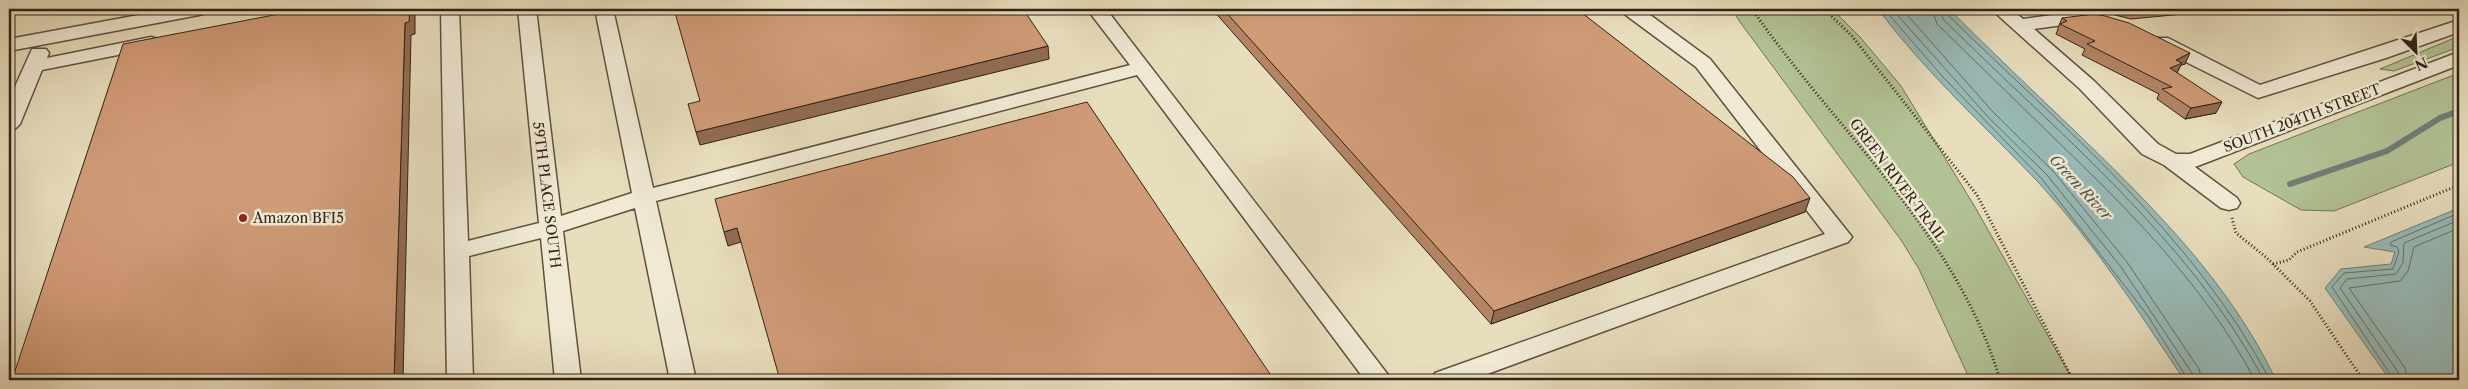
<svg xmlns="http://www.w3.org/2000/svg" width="2468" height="389" font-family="'Libre Caslon Text',serif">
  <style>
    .green { fill: #b2c295; stroke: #727256 }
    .water { fill: #98bbb8; stroke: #6f7e77 }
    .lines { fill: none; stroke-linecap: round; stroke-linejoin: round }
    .shore { stroke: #646e67; stroke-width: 1 }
    .stream { stroke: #6f7e77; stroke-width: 6 }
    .minor-casing { stroke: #5f5140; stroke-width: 3 }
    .path { stroke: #312216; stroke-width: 3; stroke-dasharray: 1 2.5; stroke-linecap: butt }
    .minor { fill: #f0ead5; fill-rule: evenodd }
    .wall { fill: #b38566; stroke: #312216 }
    .shaded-wall { fill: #926c53; stroke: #312216 }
    .building { fill: #d09b77; stroke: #312216 }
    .poi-dot { fill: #8f2418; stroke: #f0ead5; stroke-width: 2 }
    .labels { text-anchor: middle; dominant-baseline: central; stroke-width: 5; stroke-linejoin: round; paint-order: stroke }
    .street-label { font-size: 14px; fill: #312216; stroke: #f0ead5 }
    .poi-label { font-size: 14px; fill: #312216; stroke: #f0ead5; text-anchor: start }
    .water-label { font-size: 15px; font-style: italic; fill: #505047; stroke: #f0ead5 }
  </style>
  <rect width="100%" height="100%" fill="#e8debe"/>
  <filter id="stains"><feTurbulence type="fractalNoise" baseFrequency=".004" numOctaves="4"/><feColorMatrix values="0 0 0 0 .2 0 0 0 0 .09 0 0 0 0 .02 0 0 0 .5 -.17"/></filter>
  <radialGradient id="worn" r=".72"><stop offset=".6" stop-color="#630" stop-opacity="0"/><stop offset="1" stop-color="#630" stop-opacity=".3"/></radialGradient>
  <path class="green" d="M 1732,9 L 1832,9 L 1860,37 L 1901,86 L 1975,207 L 2073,380 L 1970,380 L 1919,269 L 1901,240 L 1740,22 Z
    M 2459,36 L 2459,47 L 2394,71 L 2380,69 Z
    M 2459,73 L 2459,162 L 2334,211 L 2301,210 L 2243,177 L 2234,164 L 2249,154 Z"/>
  <path class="water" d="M 1878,9 L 1949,9 C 1991,51 2034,92 2077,133 C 2154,208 2229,282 2276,380 L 2184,380 C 2139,312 2094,242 2038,182 C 1984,125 1925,72 1878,9 Z
    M 2459,208 L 2459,380 L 2390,380 L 2325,288 L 2341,269 L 2391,264 L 2395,252 L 2364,247 Z"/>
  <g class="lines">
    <path class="shore" d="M 1884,9 L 1943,77 L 2042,179 L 2148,316 L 2188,380
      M 1892,9 L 1988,117 L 2047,175 L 2121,267 L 2192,373 L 2194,380
      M 1902,9 L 1993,112 L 2053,171 L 2127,262 L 2199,369 L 2202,380
      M 1932,9 L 1937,24 C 1976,62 2015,100 2054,138 C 2131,212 2204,285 2255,380
      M 1939,9 L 1943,19 C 2057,133 2187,236 2264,380
      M 1946,9 L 1947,14 C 2063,128 2193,234 2270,380
      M 2394,380 L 2332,287 L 2344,273 L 2393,269 L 2399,252 L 2397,247 L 2390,245 L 2391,242 L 2459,213
      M 2400,380 L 2398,372 L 2340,288 L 2347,279 L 2396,274 L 2403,263 L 2404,243 L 2459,220
      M 2408,380 L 2405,368 L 2349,288 L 2400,281 L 2408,271 L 2414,247 L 2459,228"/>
    <path class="stream" d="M 2290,184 L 2387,151 L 2440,118 L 2459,111"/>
    <defs>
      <path id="minor" d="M 171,9 L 208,9 L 206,13 L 199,15 L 9,51 L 9,39 Z
        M 441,9 L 459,9 L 468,241 L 539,223 L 518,9 L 536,9 L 561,216 L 632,193 L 595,9 L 613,9 L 653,188 L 1130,65 L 1087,9 L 1106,9 L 1392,380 L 1365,380 L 1137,75 L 656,201 L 696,380 L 670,380 L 635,208 L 563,231 L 581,380 L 555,380 L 541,238 L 469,256 L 473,380 L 447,380 Z
        M 1621,9 L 1642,9 L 1710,59 L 1852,237 L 1848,242 L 1471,380 L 1431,380 L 1435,373 L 1825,234 L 1696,67 L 1623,13 Z
        M 1991,9 L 2011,9 L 2023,19 L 2091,10 L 2098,12 L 2100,16 L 2098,20 L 2034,29 L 2094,81 L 2158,144 L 2176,154 L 2190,154 L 2459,52 L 2459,65 L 2195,167 L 2237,198 L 2240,203 L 2237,208 L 2229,210 L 2221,208 L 2164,165 L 2142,154 L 2080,89 Z
        M 2459,20 L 2459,32 L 2386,58 L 2258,98 L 2154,46 L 2151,42 L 2154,38 L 2168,38 L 2260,85 Z
        M 151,37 L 158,39 L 161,43 L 158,47 L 42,70 L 20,124 L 16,128 L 9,130 L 9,100 L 32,49 L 46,49 L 49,53 L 47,58 Z"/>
    </defs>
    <use href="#minor" class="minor-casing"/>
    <path class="path" d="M 1752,9 C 1836,131 1957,234 2000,380
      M 1824,9 L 1852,36 L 1977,195 L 2073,380
      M 2232,218 L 2236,233 L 2267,258 L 2310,301 L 2363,380
      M 2273,264 L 2289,260 L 2297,252 L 2459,185"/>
    <use href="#minor" class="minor"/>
  </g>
  <path class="wall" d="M 1212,9 L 1577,9 L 1805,212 L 1491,324 Z
    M 2034,9 L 2084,9 L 2041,15 Z
    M 2091,9 L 2186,9 L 2183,14 L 2131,19 Z
    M 2062,18 L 2185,64 L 2181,65 L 2177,72 L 2216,113 L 2185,119 L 2157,99 L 2159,94 L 2082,55 L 2085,49 L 2056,34 L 2058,29 L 2058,28 Z"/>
  <path class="shaded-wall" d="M 410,9 L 415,9 L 415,34 L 411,35 L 403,380 L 394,380 L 405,23 Z
    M 2044,9 L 2084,9 L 2041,15 Z
    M 1048,46 L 1049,59 L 700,145 L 696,132 Z
    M 2190,53 L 2185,64 L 2181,65 L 2177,73 L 2170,68 L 2176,60 Z
    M 2222,102 L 2216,113 L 2185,119 L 2191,108 Z
    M 1810,198 L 1805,212 L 1491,324 L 1494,311 Z
    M 737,228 L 741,242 L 728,246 L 724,232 Z"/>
  <path class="building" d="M 305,9 L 410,9 L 409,22 L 405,23 L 394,380 L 12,380 L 123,44 Z
    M 674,9 L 1023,9 L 1048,46 L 696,132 L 688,104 L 700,101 Z
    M 1223,9 L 1577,9 L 1793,177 L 1810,198 L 1494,311 Z
    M 2094,14 L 2105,16 L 2129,23 L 2190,53 L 2176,60 L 2182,63 L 2170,68 L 2222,102 L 2191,108 L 2162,89 L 2172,87 L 2087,44 L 2095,41 L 2060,24 L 2067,21 L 2062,18 Z
    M 1087,102 L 1274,380 L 780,380 L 737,228 L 724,232 L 715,199 Z"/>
  <circle class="poi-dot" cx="243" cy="218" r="5"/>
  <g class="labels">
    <g class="street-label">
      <text transform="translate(2302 118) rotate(-21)">SOUTH 204TH STREET</text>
      <text transform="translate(1898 180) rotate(53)">GREEN RIVER TRAIL</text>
      <text transform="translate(547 195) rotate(83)">59TH PLACE SOUTH</text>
    </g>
    <g class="poi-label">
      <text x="253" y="218">Amazon BFI5</text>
    </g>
    <g class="water-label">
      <text transform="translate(2081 187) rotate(47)">Green River</text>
    </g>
  </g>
  <rect width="2468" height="389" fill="none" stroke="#e8debe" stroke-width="30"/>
  <rect x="10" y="10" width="2448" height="369" fill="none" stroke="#312216" stroke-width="2.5"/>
  <rect x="15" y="15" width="2438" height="359" fill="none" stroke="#312216"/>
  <g transform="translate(2416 52) rotate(156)" stroke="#f0ead5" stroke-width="4" paint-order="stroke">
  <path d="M0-4L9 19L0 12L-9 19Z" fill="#312216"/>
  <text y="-8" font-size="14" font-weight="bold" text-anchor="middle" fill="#312216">N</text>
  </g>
  <rect width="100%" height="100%" filter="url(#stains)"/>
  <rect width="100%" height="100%" fill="url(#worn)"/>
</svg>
